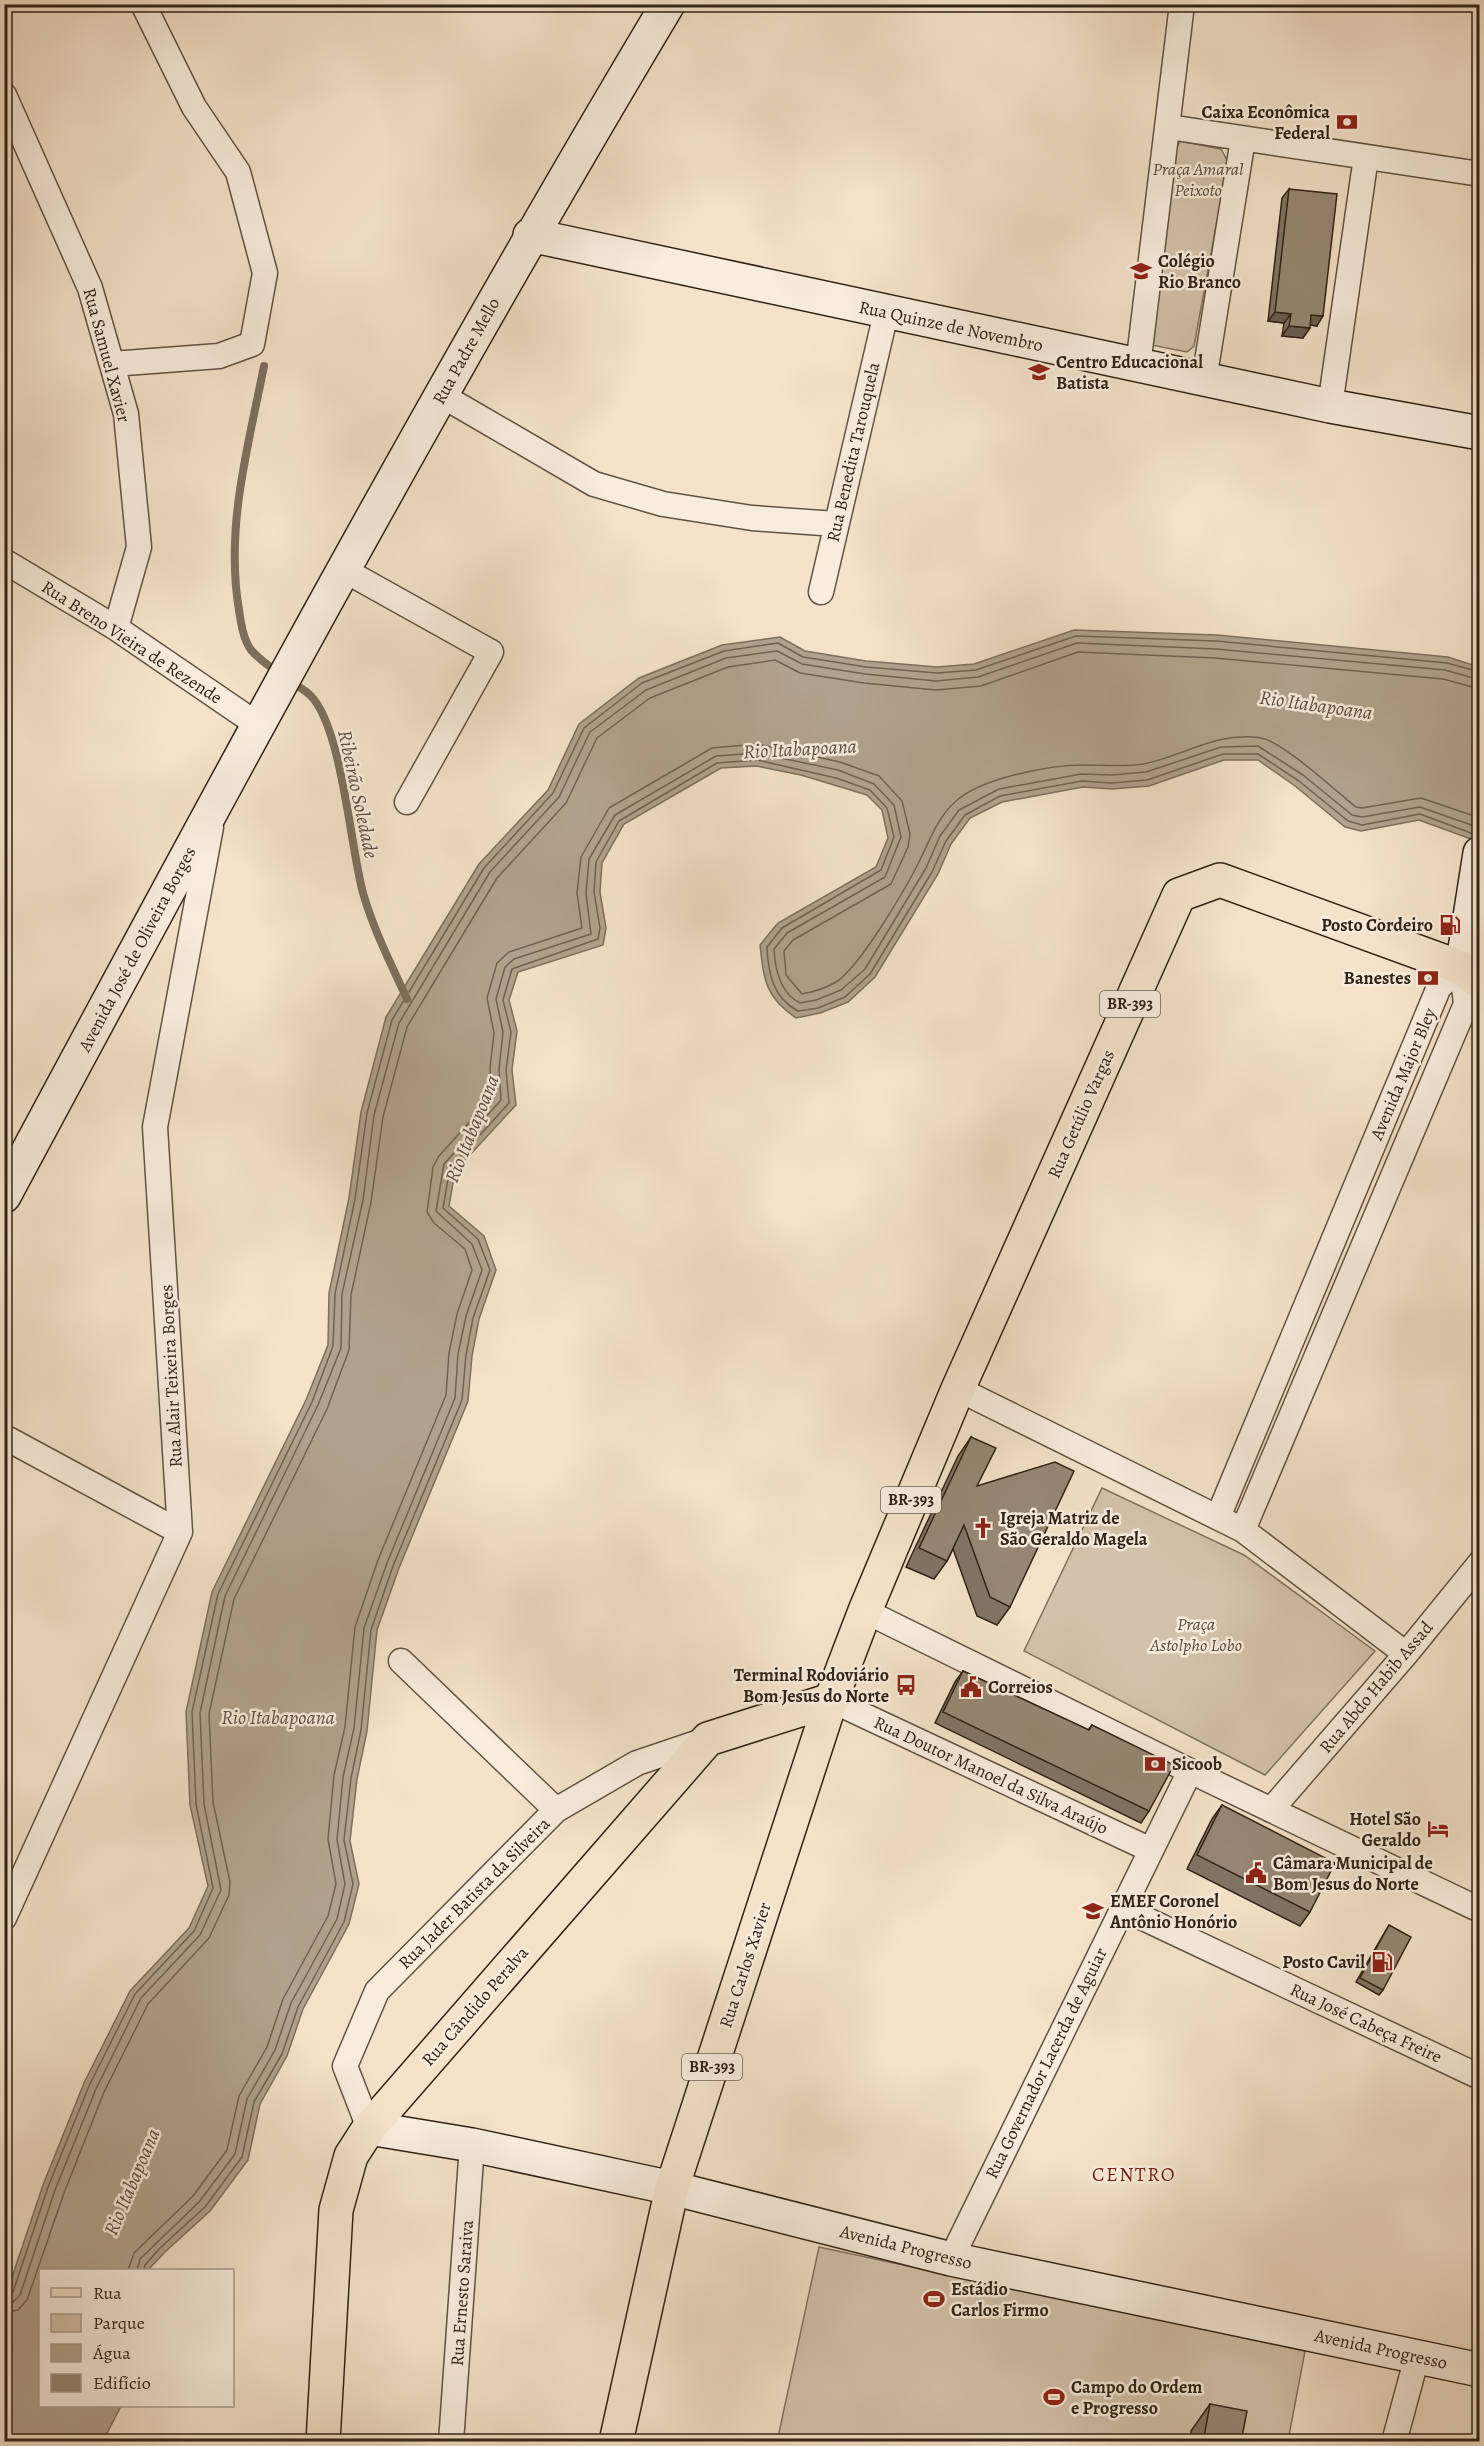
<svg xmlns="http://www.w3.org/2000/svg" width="1484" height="2446" font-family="Alegreya,serif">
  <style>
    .green { fill: #d3c2ab; stroke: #827260; stroke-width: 1.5 }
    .water { fill: #b1a28d; stroke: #7d6f5d; stroke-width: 1.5 }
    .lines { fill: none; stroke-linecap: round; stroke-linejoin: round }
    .shore { stroke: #706252; stroke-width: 1.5 }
    .stream { stroke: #7d6f5d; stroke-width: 8 }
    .street-casing { stroke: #615343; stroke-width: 27 }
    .secondary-casing { stroke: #302316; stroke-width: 36 }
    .primary-casing { stroke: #302316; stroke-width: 36 }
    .street { stroke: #f8eddd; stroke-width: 24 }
    .secondary { stroke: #f8eddd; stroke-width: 33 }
    .primary { stroke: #f4e3ca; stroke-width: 33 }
    .wall { fill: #817464; stroke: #302316; stroke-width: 1.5 }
    .shaded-wall { fill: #695e51; stroke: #302316; stroke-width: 1.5 }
    .building { fill: #968774; stroke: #302316; stroke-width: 1.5 }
    .labels { text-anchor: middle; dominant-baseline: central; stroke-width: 5; stroke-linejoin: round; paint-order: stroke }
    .shield { fill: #f8eddd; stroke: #6c6052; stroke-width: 1.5 }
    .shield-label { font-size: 16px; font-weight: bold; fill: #302316 }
    .poi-label { font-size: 18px; font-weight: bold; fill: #302316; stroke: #f8eddd; text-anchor: start }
    .park-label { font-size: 18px; font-style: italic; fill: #594b3b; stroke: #f8eddd }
    .street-label { font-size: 18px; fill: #302316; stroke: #f8eddd }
    .water-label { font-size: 20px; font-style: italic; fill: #5d4f40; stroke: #f8eddd }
    .neighbourhood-label { font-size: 20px; letter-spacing: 1.5px; fill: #7a1f14; stroke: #f8eddd }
  </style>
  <rect width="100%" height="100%" fill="#f4e3ca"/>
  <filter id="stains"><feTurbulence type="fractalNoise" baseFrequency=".00333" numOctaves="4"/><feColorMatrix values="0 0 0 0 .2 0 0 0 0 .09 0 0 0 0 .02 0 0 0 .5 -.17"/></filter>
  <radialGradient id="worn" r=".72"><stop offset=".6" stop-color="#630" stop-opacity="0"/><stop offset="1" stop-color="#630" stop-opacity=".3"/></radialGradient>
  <path class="green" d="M 1180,141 L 1221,149 L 1228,162 L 1194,346 L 1187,352 L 1151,345 L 1176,149 Z
    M 1102,1488 L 1244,1555 L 1375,1651 L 1265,1775 L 1024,1651 Z
    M 819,2247 L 1305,2351 L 1288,2441 L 777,2442 Z"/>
  <path class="water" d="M 1074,630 L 1217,635 L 1448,657 L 1479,667 L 1479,842 L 1419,820 L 1361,831 L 1345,827 L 1295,786 L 1258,760 L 1224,760 L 1149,786 L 1112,789 L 1083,787 L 1002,802 L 970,818 L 951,844 L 938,874 L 875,977 L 848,1002 L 820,1013 L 796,1018 C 765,997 764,980 760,945 L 778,923 L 876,867 L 888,838 L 882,810 L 867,795 L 801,775 L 756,766 L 721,768 L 624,824 L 602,863 L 600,892 L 606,928 L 603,945 L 518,972 L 509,1000 L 517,1031 L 512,1070 L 516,1105 L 455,1171 L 449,1206 L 484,1236 L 496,1270 L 479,1319 L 472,1356 L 468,1401 L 399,1568 L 377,1630 L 367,1731 L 357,1779 L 350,1841 L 359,1884 L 349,1924 L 303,2009 L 287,2056 L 260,2104 L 248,2160 L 210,2211 L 165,2252 L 148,2270 L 40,2270 L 40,2406 L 121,2406 L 103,2441 L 5,2442 L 5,2298 L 43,2185 L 84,2083 L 130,1991 L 189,1928 L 208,1886 L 190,1805 L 186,1712 L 212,1592 L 306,1400 L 328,1345 L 329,1293 L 349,1198 L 361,1112 L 386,1017 L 479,864 L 548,790 L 579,724 L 639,678 L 722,645 L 780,637 L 805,651 L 866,661 L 937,667 L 974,664 Z"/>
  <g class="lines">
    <path class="shore" d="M 128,2270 L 134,2253 L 193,2196 L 227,2150 L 239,2096 L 267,2047 L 283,1999 L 328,1916 L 336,1884 L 328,1839 L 334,1775 L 345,1727 L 355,1627 L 378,1560 L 446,1395 L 449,1353 L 457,1314 L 472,1270 L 465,1249 L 434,1223 L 427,1212 L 433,1167 L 439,1156 L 492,1097 L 490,1068 L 494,1033 L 487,998 L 497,963 L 509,952 L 582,928 L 577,893 L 581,857 L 609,808 L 712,748 L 757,744 L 840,762 L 879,776 L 902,801 L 910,834 L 908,847 L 891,884 L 793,940 L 784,951 L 786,975 L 802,994 C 813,992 826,988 836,982 C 860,967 904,891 918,864 C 929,842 937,818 955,802 C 980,778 1050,765 1084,765 C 1104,765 1123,767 1143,764 C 1184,756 1217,731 1261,738 C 1282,741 1337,792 1356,807 L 1362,808 L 1421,798 L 1480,818
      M 137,2270 L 140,2259 L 199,2202 L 235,2154 L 247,2099 L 275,2050 L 291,2003 L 337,1919 L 345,1884 L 337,1840 L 343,1777 L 354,1728 L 364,1628 L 387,1563 L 455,1398 L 458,1354 L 466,1316 L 482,1270 L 472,1244 L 436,1211 L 444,1164 L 501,1100 L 499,1069 L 503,1032 L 496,999 L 505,967 L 514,959 L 591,934 L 586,893 L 589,859 L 615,815 L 716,756 L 757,753 L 838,770 L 874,784 L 894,805 L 901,837 L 885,877 L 787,933 L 774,949 C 775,970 780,993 800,1003 L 816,1000 L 841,990 L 865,969 L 926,868 L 940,836 L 959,810 L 999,789 L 1081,774 L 1112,775 L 1146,772 L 1221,747 L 1258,746 L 1303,775 L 1352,815 L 1362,817 L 1420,807 L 1480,828
      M 144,2270 L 145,2265 L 160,2248 L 205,2207 L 242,2157 L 254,2102 L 282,2054 L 298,2007 L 344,1922 L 353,1884 L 344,1840 L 351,1778 L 361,1730 L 371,1630 L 393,1566 L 462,1400 L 466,1355 L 473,1318 L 490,1270 L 478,1239 L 443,1208 L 450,1168 L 509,1103 L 506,1070 L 511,1032 L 503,1000 L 512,969 L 598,939 L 600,928 L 594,892 L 596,862 L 619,821 L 717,763 L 757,760 L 836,778 L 870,790 L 887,808 L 894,837 L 881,870 L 782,928 L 767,947 C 768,973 773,998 798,1011 L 818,1008 L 845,997 L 870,974 L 932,872 L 946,841 L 965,815 L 1000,796 L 1082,781 L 1112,783 L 1147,780 L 1223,754 L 1258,754 L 1299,781 L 1348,821 L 1362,825 L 1420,814 L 1479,836
      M 4,2296 L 13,2292 L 48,2187 L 89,2086 L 135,1994 L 194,1931 L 213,1888 L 196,1804 L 192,1712 L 218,1594 L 312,1402 L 333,1346 L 335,1294 L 355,1199 L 367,1113 L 392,1020 L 484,868 L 553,793 L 584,728 L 642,683 L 724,651 L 778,643 L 803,657 L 866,667 L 937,673 L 976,670 L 1076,636 L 1216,641 L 1447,663 L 1480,672
      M 4,2304 L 13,2302 L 20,2295 L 55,2190 L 96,2089 L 141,1998 L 200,1935 L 221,1890 L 204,1804 L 200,1713 L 225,1596 L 318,1405 L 341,1348 L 342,1294 L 363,1200 L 374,1115 L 399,1023 L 490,872 L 559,797 L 590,732 L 646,690 L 726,658 L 777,651 L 802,664 L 865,674 L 936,681 L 978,677 L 1077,643 L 1216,649 L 1445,670 L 1480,680
      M 4,2313 L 18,2310 L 27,2300 L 64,2193 L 104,2092 L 148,2004 L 209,1938 L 229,1895 L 230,1882 L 213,1802 L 209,1714 L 234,1599 L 327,1409 L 349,1350 L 351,1295 L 371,1202 L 383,1117 L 407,1027 L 497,878 L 566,803 L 597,738 L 650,698 L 728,667 L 775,660 L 800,673 L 864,683 L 936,690 L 981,686 L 1078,652 L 1215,658 L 1443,679 L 1480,689"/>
    <path class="stream" d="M 264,366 C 248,447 225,528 239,610 C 241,623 243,639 251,650 C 258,658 270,667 279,673
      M 292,682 C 297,686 305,690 310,695 C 342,726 350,846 363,893 C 374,931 391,964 407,999"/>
    <defs>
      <path id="street" d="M 4,95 L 90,288 L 126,414 L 139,547 L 116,628
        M 1169,127 L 1480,174
        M 112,364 L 219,356 L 252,344 L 265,273 L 238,172 L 194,107 L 143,4
        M 1138,366 L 1182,4
        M 1204,380 L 1243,139
        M 441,395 L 594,484 L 663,504 L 752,518 L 836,524
        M 1330,406 L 1366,157
        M 4,561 L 116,628 L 258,725
        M 344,570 L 491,652 L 407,802
        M 821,592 L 886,313
        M 958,1389 L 1243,1530 L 1406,1654
        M 4,1445 L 8,1439 L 180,1532
        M 1218,1517 L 1439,987 L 1462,968
        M 1243,1530 L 1466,1004 L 1462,968
        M 865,1611 L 1190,1771 L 1480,1910
        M 401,1661 L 556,1810
        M 831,1700 L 1151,1850
        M 1271,1810 L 1406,1654 L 1480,1563
        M 1122,1908 L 1480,2077
        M 4,1918 L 180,1532 L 155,1127 L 211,827
        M 369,2128 L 345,2066 L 377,1991 L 556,1810 L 637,1763 L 708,1739
        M 951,2259 L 1190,1771
        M 451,2442 L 472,2145
        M 1394,2442 L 1417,2357"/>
      <path id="secondary" d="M 530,235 L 1330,406 L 1480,433
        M 1462,968 L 1480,853
        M 4,1196 C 219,795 434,395 668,4
        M 369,2128 L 472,2145 L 672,2188 L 951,2259 L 1480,2370"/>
      <path id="primary" d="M 323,2442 L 336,2210 L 351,2156 L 369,2128 L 708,1739 L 831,1700
        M 616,2442 L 672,2188 L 831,1700 L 865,1611 L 958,1389 L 1179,895 L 1220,880 L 1462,968 L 1480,983"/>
    </defs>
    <use href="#street" class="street-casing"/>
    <use href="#secondary" class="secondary-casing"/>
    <use href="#primary" class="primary-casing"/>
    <use href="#street" class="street"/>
    <use href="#secondary" class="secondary"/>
    <use href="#primary" class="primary"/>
  </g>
  <path class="wall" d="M 1289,189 L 1317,326 L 1310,325 L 1303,338 L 1282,336 L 1284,323 L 1268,321 L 1282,198 Z
    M 971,1437 L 977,1486 L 1010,1607 L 997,1625 L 977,1616 L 953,1549 L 947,1561 L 934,1579 L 906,1567 L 958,1456 Z
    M 963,1671 L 1088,1730 L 1092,1725 L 1149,1811 L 1141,1823 L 935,1723 L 955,1682 Z
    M 1222,1805 L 1310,1912 L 1300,1926 L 1187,1869 L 1212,1819 Z
    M 1389,1925 L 1383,1990 L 1379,1995 L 1356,1982 Z
    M 1210,2404 L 1241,2442 L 1190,2442 L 1191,2431 Z"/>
  <path class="shaded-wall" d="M 1275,312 L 1291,314 L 1284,323 L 1268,321 Z
    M 1311,315 L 1323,316 L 1317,326 L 1305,324 Z
    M 1289,326 L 1310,328 L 1303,338 L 1282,336 Z"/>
  <path class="building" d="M 1289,189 L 1337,194 L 1323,316 L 1311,315 L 1310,328 L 1289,326 L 1291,314 L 1275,312 Z
    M 971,1437 L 996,1448 L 977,1486 L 1055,1462 L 1074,1471 L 1010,1607 L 990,1597 L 964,1525 L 947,1561 L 919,1548 Z
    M 963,1671 L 1089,1730 L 1092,1725 L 1174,1765 L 1149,1811 L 943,1712 Z
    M 1222,1805 L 1335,1863 L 1310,1912 L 1197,1855 Z
    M 1389,1925 L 1411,1937 L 1383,1990 L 1360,1978 Z
    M 1210,2404 L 1247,2411 L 1241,2442 L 1203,2442 Z"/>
  <defs>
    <symbol id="bank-bare" viewBox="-9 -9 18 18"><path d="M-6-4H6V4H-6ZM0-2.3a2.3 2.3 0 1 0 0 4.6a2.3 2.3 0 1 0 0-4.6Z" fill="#8f2418" stroke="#f8eddd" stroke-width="2.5" paint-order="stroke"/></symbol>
    <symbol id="school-bare" viewBox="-9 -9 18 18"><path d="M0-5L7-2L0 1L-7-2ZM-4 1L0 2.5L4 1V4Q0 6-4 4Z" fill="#8f2418" stroke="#f8eddd" stroke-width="2.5" paint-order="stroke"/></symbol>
    <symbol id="fuel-bare" viewBox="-9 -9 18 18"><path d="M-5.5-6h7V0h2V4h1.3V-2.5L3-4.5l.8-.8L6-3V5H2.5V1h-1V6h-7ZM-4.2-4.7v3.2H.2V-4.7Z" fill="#8f2418" stroke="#f8eddd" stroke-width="2.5" paint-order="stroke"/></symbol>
    <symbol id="church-bare" viewBox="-9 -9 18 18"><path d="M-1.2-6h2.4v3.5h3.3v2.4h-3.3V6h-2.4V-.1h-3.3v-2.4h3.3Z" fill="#8f2418" stroke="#f8eddd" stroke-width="2.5" paint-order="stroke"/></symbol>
    <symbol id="bus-bare" viewBox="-9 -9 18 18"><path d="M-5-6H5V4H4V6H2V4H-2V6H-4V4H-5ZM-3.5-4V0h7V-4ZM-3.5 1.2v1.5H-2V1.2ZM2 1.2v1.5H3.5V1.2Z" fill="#8f2418" stroke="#f8eddd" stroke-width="2.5" paint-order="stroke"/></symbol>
    <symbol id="civic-bare" viewBox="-9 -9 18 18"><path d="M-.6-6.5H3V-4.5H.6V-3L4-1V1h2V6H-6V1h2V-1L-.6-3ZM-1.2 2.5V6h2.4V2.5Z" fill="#8f2418" stroke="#f8eddd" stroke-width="2.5" paint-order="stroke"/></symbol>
    <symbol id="hotel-bare" viewBox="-9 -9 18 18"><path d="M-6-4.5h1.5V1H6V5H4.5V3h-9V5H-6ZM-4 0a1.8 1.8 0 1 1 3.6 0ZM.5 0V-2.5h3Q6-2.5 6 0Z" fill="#8f2418" stroke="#f8eddd" stroke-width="2.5" paint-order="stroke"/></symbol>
    <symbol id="stadium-bare" viewBox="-9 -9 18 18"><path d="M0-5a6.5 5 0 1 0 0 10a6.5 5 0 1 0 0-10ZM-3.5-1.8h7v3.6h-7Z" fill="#8f2418" stroke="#f8eddd" stroke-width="2.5" paint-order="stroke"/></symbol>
  </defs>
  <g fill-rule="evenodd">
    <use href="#bank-bare" x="1332" y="107" width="30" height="30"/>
    <use href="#school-bare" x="1126" y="256" width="30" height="30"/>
    <use href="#school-bare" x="1024" y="357" width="30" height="30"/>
    <use href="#fuel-bare" x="1435" y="910" width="30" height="30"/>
    <use href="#bank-bare" x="1413" y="963" width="30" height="30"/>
    <use href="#church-bare" x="968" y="1513" width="30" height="30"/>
    <use href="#bus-bare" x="891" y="1670" width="30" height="30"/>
    <use href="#civic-bare" x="956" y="1672" width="30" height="30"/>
    <use href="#bank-bare" x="1140" y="1749" width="30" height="30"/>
    <use href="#hotel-bare" x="1423" y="1814" width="30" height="30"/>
    <use href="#civic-bare" x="1241" y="1858" width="30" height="30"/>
    <use href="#school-bare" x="1078" y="1896" width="30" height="30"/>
    <use href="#fuel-bare" x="1367" y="1947" width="30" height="30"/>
    <use href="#stadium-bare" x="919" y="2284" width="30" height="30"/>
    <use href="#stadium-bare" x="1039" y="2382" width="30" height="30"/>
  </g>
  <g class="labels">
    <g class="shield">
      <rect x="1100" y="991" width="60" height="26" rx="4.5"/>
      <rect x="881" y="1487" width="60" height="26" rx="4.5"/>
      <rect x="682" y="2054" width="60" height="26" rx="4.5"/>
    </g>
    <g class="shield-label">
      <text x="1130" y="1004">BR-393</text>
      <text x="911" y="1500">BR-393</text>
      <text x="712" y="2067">BR-393</text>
    </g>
    <g class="poi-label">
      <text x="1330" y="112" text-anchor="end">Caixa Econômica<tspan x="1330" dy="21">Federal</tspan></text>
      <text x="1158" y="261">Colégio<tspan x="1158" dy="21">Rio Branco</tspan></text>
      <text x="1056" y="362">Centro Educacional<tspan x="1056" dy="21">Batista</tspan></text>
      <text x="1433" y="925" text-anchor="end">Posto Cordeiro</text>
      <text x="1411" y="978" text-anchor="end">Banestes</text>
      <text x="1000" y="1518">Igreja Matriz de<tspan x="1000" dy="21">São Geraldo Magela</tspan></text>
      <text x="889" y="1675" text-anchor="end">Terminal Rodoviário<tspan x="889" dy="21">Bom Jesus do Norte</tspan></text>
      <text x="988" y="1687">Correios</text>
      <text x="1172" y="1764">Sicoob</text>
      <text x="1421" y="1819" text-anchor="end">Hotel São<tspan x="1421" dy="21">Geraldo</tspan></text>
      <text x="1273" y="1863">Câmara Municipal de<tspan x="1273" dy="21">Bom Jesus do Norte</tspan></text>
      <text x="1110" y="1901">EMEF Coronel<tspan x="1110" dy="21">Antônio Honório</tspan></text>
      <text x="1365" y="1962" text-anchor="end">Posto Cavil</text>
      <text x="951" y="2289">Estádio<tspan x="951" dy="21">Carlos Firmo</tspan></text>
      <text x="1071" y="2387">Campo do Ordem<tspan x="1071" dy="21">e Progresso</tspan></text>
    </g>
    <g class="park-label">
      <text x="1198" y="169">Praça Amaral<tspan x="1198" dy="21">Peixoto</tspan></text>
      <text x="1196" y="1624">Praça<tspan x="1196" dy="21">Astolpho Lobo</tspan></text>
    </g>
    <g class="street-label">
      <text transform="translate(951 326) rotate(12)">Rua Quinze de Novembro</text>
      <text transform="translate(466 351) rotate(-61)">Rua Padre Mello</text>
      <text transform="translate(107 355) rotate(75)">Rua Samuel Xavier</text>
      <text transform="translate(853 452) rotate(-77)">Rua Benedita Tarouquela</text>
      <text transform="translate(132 642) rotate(33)">Rua Breno Vieira de Rezende</text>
      <text transform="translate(137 949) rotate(-62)">Avenida José de Oliveira Borges</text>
      <text transform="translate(1403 1074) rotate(-67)">Avenida Major Bley</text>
      <text transform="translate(1081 1114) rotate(-66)">Rua Getúlio Vargas</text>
      <text transform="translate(171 1376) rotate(-93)">Rua Alair Teixeira Borges</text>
      <text transform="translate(1376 1687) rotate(-50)">Rua Abdo Habib Assad</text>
      <text transform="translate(991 1775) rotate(25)">Rua Doutor Manoel da Silva Araújo</text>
      <text transform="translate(474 1893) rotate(-45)">Rua Jader Batista da Silveira</text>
      <text transform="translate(745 1965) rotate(-72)">Rua Carlos Xavier</text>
      <text transform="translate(475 2006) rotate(-49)">Rua Cândido Peralva</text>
      <text transform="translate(1366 2023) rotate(25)">Rua José Cabeça Freire</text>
      <text transform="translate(1046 2063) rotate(-64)">Rua Governador Lacerda de Aguiar</text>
      <text transform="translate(906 2247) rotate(14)">Avenida Progresso</text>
      <text transform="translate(462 2293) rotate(-86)">Rua Ernesto Saraiva</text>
      <text transform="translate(1381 2349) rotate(12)">Avenida Progresso</text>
    </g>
    <g class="water-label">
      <text transform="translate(1316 705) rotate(8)">Rio Itabapoana</text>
      <text transform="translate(800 749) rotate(-3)">Rio Itabapoana</text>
      <text transform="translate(358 794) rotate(78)">Ribeirão Soledade</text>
      <text transform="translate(472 1129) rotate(-68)">Rio Itabapoana</text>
      <text x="278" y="1717">Rio Itabapoana</text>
      <text transform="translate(132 2182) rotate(-67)">Rio Itabapoana</text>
    </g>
    <g class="neighbourhood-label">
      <text x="1134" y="2174">CENTRO</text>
    </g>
  </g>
  <rect width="1484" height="2446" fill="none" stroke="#f4e3ca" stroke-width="24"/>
  <rect x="6" y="6" width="1472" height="2434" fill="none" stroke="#302316" stroke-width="3"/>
  <rect x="12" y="12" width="1460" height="2422" fill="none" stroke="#302316" stroke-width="1.5"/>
  <rect x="39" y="2269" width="195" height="138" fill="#f8eddd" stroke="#a89c8d" stroke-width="1.5"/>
  <rect x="51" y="2288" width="30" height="9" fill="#f4e3ca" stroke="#a89c8d" stroke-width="1.5"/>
  <text x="93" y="2299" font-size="18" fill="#302316">Rua</text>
  <rect x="51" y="2314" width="30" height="18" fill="#d3c2ab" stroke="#a89c8d" stroke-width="1.5"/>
  <text x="93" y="2329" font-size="18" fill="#302316">Parque</text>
  <rect x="51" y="2344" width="30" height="18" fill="#b1a28d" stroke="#a89c8d" stroke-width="1.5"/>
  <text x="93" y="2359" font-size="18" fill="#302316">Água</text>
  <rect x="51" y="2374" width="30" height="18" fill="#968774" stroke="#a89c8d" stroke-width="1.5"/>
  <text x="93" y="2389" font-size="18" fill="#302316">Edifício</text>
  <rect width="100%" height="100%" filter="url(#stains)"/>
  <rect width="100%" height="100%" fill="url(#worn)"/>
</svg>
